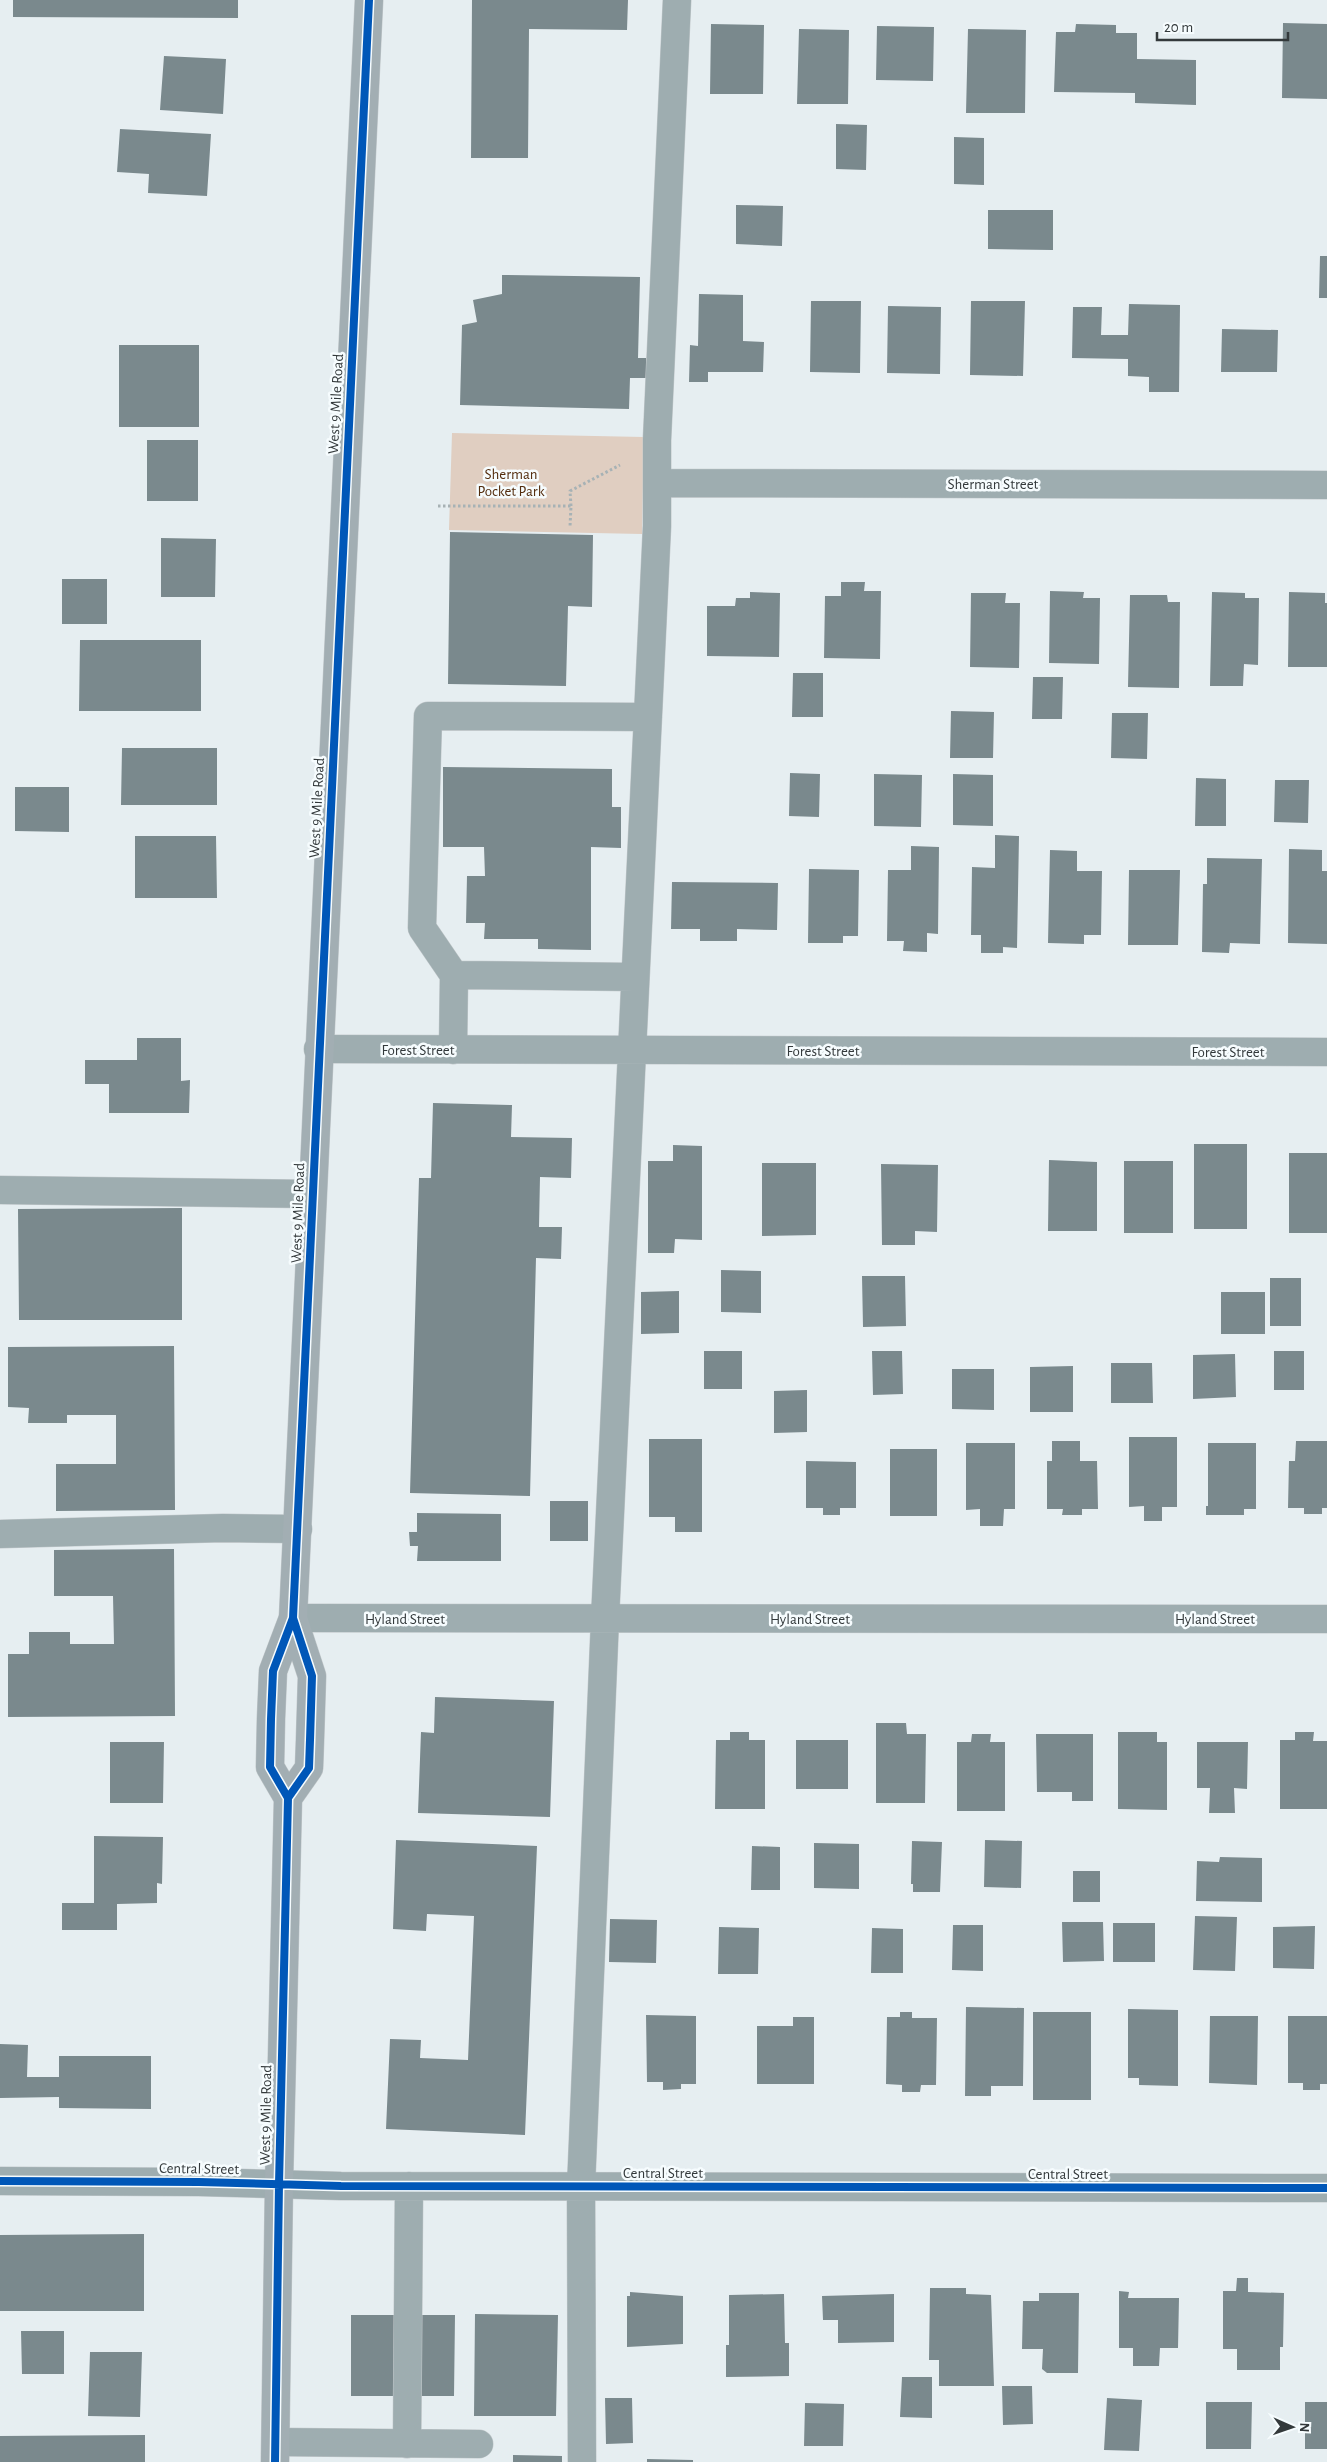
<svg xmlns="http://www.w3.org/2000/svg" width="1327" height="2462" font-family="'Alegreya Sans',sans-serif">
  <style>
    .green { fill: #e0cec1 }
    .building { fill: #7a898d }
    .lines { fill: none; stroke-linecap: round; stroke-linejoin: round }
    .minor-casing { stroke: #c3c9cc; stroke-width: 29 }
    .major-casing { stroke: #c3c9cc; stroke-width: 29 }
    .path { stroke: #a7b2b5; stroke-width: 3; stroke-dasharray: 2.5 2.5; stroke-linecap: butt }
    .minor { stroke: #9eadb0; stroke-width: 28 }
    .major { stroke: #a2aeb3; stroke-width: 28 }
    .cycleway-casing { stroke: #f6fcfe; stroke-width: 11 }
    .cycleway { stroke: #0057b8; stroke-width: 8 }
    .labels { text-anchor: middle; dominant-baseline: central; stroke-width: 5; stroke-linejoin: round; paint-order: stroke }
    .street-label { font-size: 15px; fill: #33393b; stroke: #f6fcfe }
    .park-label { font-size: 15px; fill: #542d0e; stroke: #f6fcfe }
  </style>
  <rect width="100%" height="100%" fill="#e6eef1"/>
  <path class="green" d="M 452,433 L 644,437 L 642,534 L 449,530 Z"/>
  <path class="building" d="M 13,0 L 238,0 L 238,18 L 13,17 Z
    M 472,0 L 628,0 L 627,30 L 529,29 L 528,158 L 471,158 Z
    M 1283,23 L 1327,24 L 1327,99 L 1282,98 Z
    M 711,24 L 764,25 L 763,94 L 710,94 Z
    M 1076,24 L 1116,25 L 1116,33 L 1137,33 L 1137,59 L 1196,60 L 1196,105 L 1135,103 L 1135,93 L 1054,92 L 1056,32 L 1075,32 Z
    M 877,26 L 934,27 L 933,81 L 876,80 Z
    M 799,29 L 849,30 L 848,104 L 797,104 Z
    M 968,29 L 1026,30 L 1025,113 L 966,113 Z
    M 164,56 L 226,59 L 223,114 L 160,110 Z
    M 836,124 L 867,125 L 866,170 L 836,169 Z
    M 120,129 L 211,134 L 207,196 L 148,193 L 149,174 L 117,172 Z
    M 954,137 L 984,138 L 984,185 L 954,184 Z
    M 736,205 L 783,206 L 782,246 L 736,244 Z
    M 988,210 L 1053,210 L 1053,250 L 988,249 Z
    M 1320,256 L 1327,256 L 1327,298 L 1319,298 Z
    M 502,275 L 640,277 L 638,358 L 646,358 L 646,378 L 630,378 L 629,409 L 460,405 L 462,325 L 477,322 L 473,300 L 502,294 Z
    M 699,294 L 743,295 L 743,341 L 764,342 L 763,372 L 708,372 L 708,382 L 689,382 L 690,345 L 698,346 Z
    M 811,301 L 861,301 L 860,373 L 810,372 Z
    M 971,301 L 1025,301 L 1023,376 L 970,375 Z
    M 1129,304 L 1180,305 L 1179,392 L 1149,392 L 1149,377 L 1128,376 L 1128,359 L 1072,358 L 1073,307 L 1102,307 L 1101,335 L 1128,335 Z
    M 888,306 L 941,307 L 940,374 L 887,373 Z
    M 1222,329 L 1278,330 L 1277,372 L 1221,372 Z
    M 119,345 L 199,345 L 199,427 L 119,427 Z
    M 147,440 L 198,440 L 198,501 L 147,501 Z
    M 450,532 L 593,535 L 592,607 L 568,606 L 566,686 L 448,684 Z
    M 161,538 L 216,539 L 215,597 L 161,597 Z
    M 62,579 L 107,579 L 107,624 L 62,624 Z
    M 841,582 L 865,582 L 864,591 L 881,591 L 880,659 L 824,658 L 825,596 L 841,596 Z
    M 1050,591 L 1084,592 L 1083,598 L 1100,598 L 1099,664 L 1049,663 Z
    M 750,592 L 780,593 L 779,657 L 707,656 L 707,606 L 735,606 L 736,598 L 750,598 Z
    M 1212,592 L 1245,593 L 1245,598 L 1259,598 L 1258,665 L 1244,664 L 1243,686 L 1210,686 Z
    M 1289,592 L 1325,593 L 1325,603 L 1327,603 L 1327,667 L 1288,667 Z
    M 971,593 L 1006,593 L 1005,603 L 1020,603 L 1019,668 L 970,667 Z
    M 1130,595 L 1167,595 L 1168,602 L 1180,602 L 1179,688 L 1128,687 Z
    M 80,640 L 201,640 L 201,711 L 79,711 Z
    M 793,673 L 823,673 L 823,717 L 792,717 Z
    M 1033,677 L 1063,677 L 1062,719 L 1032,719 Z
    M 951,711 L 994,712 L 993,758 L 950,758 Z
    M 1112,713 L 1148,713 L 1147,759 L 1111,758 Z
    M 122,748 L 217,748 L 217,805 L 121,805 Z
    M 443,767 L 612,769 L 612,807 L 621,807 L 621,848 L 591,847 L 591,950 L 538,949 L 538,939 L 484,939 L 485,923 L 466,923 L 467,876 L 485,876 L 484,847 L 443,847 Z
    M 790,773 L 820,774 L 819,817 L 789,816 Z
    M 874,774 L 922,775 L 921,827 L 874,826 Z
    M 953,774 L 993,775 L 993,826 L 953,825 Z
    M 1196,778 L 1226,779 L 1226,826 L 1195,826 Z
    M 1275,780 L 1309,780 L 1308,823 L 1274,822 Z
    M 15,787 L 69,787 L 69,832 L 15,831 Z
    M 995,835 L 1019,836 L 1017,948 L 1003,947 L 1003,953 L 981,953 L 981,935 L 971,935 L 972,867 L 995,868 Z
    M 135,836 L 216,836 L 217,898 L 135,898 Z
    M 911,846 L 939,847 L 938,934 L 927,933 L 927,952 L 903,951 L 904,941 L 887,941 L 888,870 L 911,870 Z
    M 1289,849 L 1322,850 L 1322,871 L 1327,871 L 1327,944 L 1288,943 Z
    M 1050,850 L 1077,851 L 1077,871 L 1102,871 L 1101,935 L 1084,935 L 1084,944 L 1048,943 Z
    M 1207,858 L 1262,859 L 1260,944 L 1230,943 L 1229,953 L 1202,952 L 1203,884 L 1207,884 Z
    M 809,869 L 859,870 L 858,936 L 843,936 L 843,943 L 808,943 Z
    M 1129,870 L 1180,870 L 1178,945 L 1128,945 Z
    M 672,882 L 778,883 L 777,930 L 737,929 L 737,941 L 700,941 L 700,929 L 671,929 Z
    M 137,1038 L 181,1038 L 181,1081 L 190,1080 L 189,1113 L 109,1113 L 109,1084 L 85,1084 L 85,1060 L 137,1060 Z
    M 433,1103 L 512,1105 L 511,1137 L 572,1138 L 571,1178 L 540,1177 L 539,1227 L 562,1227 L 561,1259 L 536,1258 L 530,1496 L 410,1493 L 419,1178 L 431,1178 Z
    M 1194,1144 L 1247,1144 L 1247,1229 L 1194,1229 Z
    M 673,1145 L 702,1146 L 702,1240 L 675,1239 L 674,1253 L 648,1253 L 648,1161 L 673,1161 Z
    M 1289,1153 L 1327,1153 L 1327,1233 L 1289,1233 Z
    M 1049,1160 L 1097,1162 L 1097,1231 L 1048,1231 Z
    M 1124,1161 L 1173,1161 L 1173,1233 L 1124,1233 Z
    M 762,1163 L 816,1163 L 816,1235 L 762,1236 Z
    M 881,1164 L 938,1165 L 937,1232 L 915,1231 L 915,1245 L 882,1245 Z
    M 182,1208 L 182,1320 L 19,1320 L 18,1209 Z
    M 721,1270 L 761,1271 L 761,1313 L 721,1312 Z
    M 862,1276 L 905,1276 L 906,1326 L 863,1327 Z
    M 1270,1278 L 1301,1278 L 1301,1326 L 1270,1326 Z
    M 679,1291 L 679,1333 L 641,1334 L 641,1292 Z
    M 1221,1292 L 1265,1292 L 1265,1334 L 1221,1334 Z
    M 174,1346 L 175,1510 L 56,1511 L 56,1464 L 116,1464 L 116,1415 L 67,1415 L 67,1423 L 28,1423 L 29,1408 L 8,1407 L 8,1347 Z
    M 704,1351 L 742,1351 L 742,1389 L 704,1389 Z
    M 872,1351 L 902,1351 L 903,1394 L 873,1395 Z
    M 1274,1351 L 1304,1351 L 1304,1390 L 1274,1390 Z
    M 1235,1354 L 1236,1397 L 1193,1399 L 1193,1355 Z
    M 1111,1363 L 1152,1363 L 1153,1403 L 1111,1403 Z
    M 1073,1366 L 1073,1412 L 1030,1412 L 1030,1367 Z
    M 952,1369 L 994,1369 L 994,1410 L 952,1409 Z
    M 807,1390 L 807,1432 L 774,1433 L 774,1391 Z
    M 1129,1437 L 1177,1437 L 1177,1507 L 1162,1507 L 1162,1521 L 1144,1521 L 1144,1506 L 1129,1507 Z
    M 649,1439 L 702,1439 L 702,1532 L 675,1532 L 675,1517 L 649,1517 Z
    M 1052,1441 L 1080,1441 L 1080,1461 L 1097,1461 L 1098,1509 L 1082,1509 L 1082,1515 L 1062,1515 L 1063,1509 L 1047,1509 L 1047,1461 L 1052,1461 Z
    M 1296,1441 L 1327,1441 L 1327,1508 L 1322,1508 L 1322,1514 L 1304,1514 L 1304,1508 L 1288,1508 L 1289,1461 L 1295,1461 Z
    M 966,1443 L 1015,1443 L 1015,1509 L 1004,1509 L 1003,1526 L 980,1526 L 980,1509 L 966,1510 Z
    M 1208,1443 L 1256,1443 L 1256,1509 L 1244,1509 L 1244,1515 L 1206,1515 L 1206,1506 L 1208,1506 Z
    M 890,1449 L 937,1449 L 937,1516 L 890,1516 Z
    M 806,1461 L 856,1462 L 856,1508 L 840,1508 L 840,1515 L 823,1515 L 823,1508 L 806,1508 Z
    M 550,1501 L 588,1501 L 588,1541 L 550,1541 Z
    M 417,1513 L 501,1514 L 501,1561 L 417,1561 L 418,1546 L 410,1546 L 409,1532 L 417,1532 Z
    M 174,1549 L 175,1716 L 8,1717 L 8,1654 L 29,1654 L 29,1632 L 70,1632 L 70,1644 L 114,1644 L 113,1596 L 54,1596 L 54,1550 Z
    M 435,1697 L 554,1701 L 550,1817 L 418,1813 L 421,1732 L 434,1733 Z
    M 876,1723 L 906,1723 L 907,1734 L 926,1734 L 925,1803 L 876,1803 Z
    M 730,1732 L 749,1732 L 749,1740 L 765,1740 L 765,1809 L 715,1809 L 716,1740 L 730,1740 Z
    M 1118,1732 L 1157,1732 L 1157,1742 L 1167,1742 L 1167,1810 L 1118,1809 Z
    M 1295,1732 L 1314,1732 L 1313,1741 L 1327,1741 L 1327,1809 L 1280,1809 L 1280,1740 L 1295,1740 Z
    M 972,1734 L 991,1734 L 990,1742 L 1005,1742 L 1005,1811 L 957,1811 L 957,1742 L 971,1742 Z
    M 1036,1734 L 1093,1734 L 1093,1801 L 1072,1801 L 1072,1792 L 1037,1792 Z
    M 796,1740 L 848,1740 L 848,1789 L 796,1789 Z
    M 110,1742 L 164,1742 L 163,1803 L 110,1803 Z
    M 1197,1742 L 1248,1742 L 1247,1789 L 1234,1788 L 1235,1813 L 1209,1813 L 1210,1788 L 1197,1788 Z
    M 94,1836 L 163,1837 L 162,1884 L 157,1883 L 157,1903 L 117,1904 L 117,1930 L 62,1930 L 62,1903 L 94,1903 Z
    M 396,1840 L 537,1846 L 525,2135 L 386,2129 L 390,2039 L 421,2040 L 420,2058 L 468,2060 L 474,1916 L 427,1914 L 426,1931 L 393,1929 Z
    M 985,1840 L 1022,1841 L 1021,1888 L 984,1887 Z
    M 912,1841 L 942,1842 L 940,1892 L 913,1892 L 913,1884 L 911,1884 Z
    M 814,1843 L 859,1844 L 859,1889 L 814,1888 Z
    M 752,1846 L 780,1847 L 780,1890 L 751,1890 Z
    M 1220,1857 L 1262,1858 L 1262,1902 L 1196,1901 L 1197,1861 L 1219,1862 Z
    M 1073,1871 L 1100,1871 L 1100,1902 L 1073,1902 Z
    M 1195,1916 L 1237,1917 L 1235,1971 L 1193,1970 Z
    M 610,1919 L 657,1920 L 656,1963 L 609,1962 Z
    M 1062,1922 L 1103,1922 L 1104,1961 L 1063,1962 Z
    M 1113,1923 L 1155,1923 L 1155,1962 L 1113,1962 Z
    M 953,1925 L 983,1925 L 983,1971 L 952,1970 Z
    M 1315,1926 L 1314,1969 L 1273,1968 L 1273,1927 Z
    M 719,1927 L 759,1928 L 758,1974 L 718,1974 Z
    M 872,1928 L 903,1929 L 903,1973 L 871,1973 Z
    M 966,2007 L 1024,2008 L 1023,2086 L 991,2086 L 991,2096 L 965,2096 Z
    M 1128,2009 L 1178,2010 L 1178,2086 L 1139,2085 L 1139,2078 L 1128,2078 Z
    M 900,2012 L 912,2012 L 912,2018 L 937,2018 L 936,2085 L 921,2085 L 920,2092 L 902,2092 L 902,2085 L 886,2084 L 887,2017 L 900,2017 Z
    M 1033,2012 L 1091,2012 L 1091,2100 L 1033,2100 Z
    M 646,2015 L 696,2016 L 696,2084 L 681,2084 L 681,2089 L 663,2090 L 663,2082 L 647,2082 Z
    M 1210,2016 L 1258,2016 L 1257,2085 L 1209,2083 Z
    M 1288,2016 L 1327,2016 L 1327,2084 L 1320,2084 L 1320,2090 L 1303,2090 L 1303,2083 L 1288,2083 Z
    M 793,2017 L 814,2017 L 814,2084 L 757,2084 L 757,2026 L 793,2026 Z
    M 0,2044 L 28,2045 L 27,2077 L 59,2077 L 59,2056 L 151,2056 L 151,2109 L 59,2108 L 59,2097 L 0,2098 Z
    M 144,2234 L 144,2311 L 0,2311 L 0,2235 Z
    M 1237,2278 L 1248,2278 L 1248,2292 L 1284,2293 L 1283,2347 L 1280,2347 L 1280,2370 L 1237,2370 L 1237,2349 L 1223,2349 L 1223,2291 L 1236,2291 Z
    M 930,2288 L 966,2288 L 966,2294 L 991,2295 L 994,2386 L 939,2386 L 939,2360 L 929,2360 Z
    M 1119,2291 L 1129,2292 L 1128,2298 L 1179,2298 L 1178,2348 L 1160,2348 L 1159,2366 L 1133,2366 L 1133,2348 L 1119,2348 Z
    M 630,2292 L 683,2296 L 683,2344 L 627,2347 L 627,2296 L 630,2296 Z
    M 1039,2293 L 1079,2293 L 1078,2373 L 1047,2373 L 1042,2369 L 1043,2349 L 1022,2349 L 1023,2301 L 1039,2301 Z
    M 784,2294 L 785,2343 L 789,2343 L 789,2376 L 726,2377 L 726,2345 L 729,2345 L 729,2295 Z
    M 894,2294 L 894,2342 L 838,2343 L 838,2320 L 823,2320 L 822,2296 Z
    M 475,2314 L 558,2315 L 556,2416 L 474,2416 Z
    M 351,2315 L 455,2315 L 454,2396 L 351,2396 Z
    M 21,2331 L 64,2331 L 64,2374 L 22,2374 Z
    M 90,2352 L 142,2352 L 140,2417 L 88,2416 Z
    M 902,2377 L 932,2377 L 932,2418 L 900,2417 Z
    M 1002,2386 L 1032,2386 L 1033,2424 L 1003,2425 Z
    M 605,2398 L 632,2398 L 633,2443 L 606,2444 Z
    M 1107,2398 L 1142,2400 L 1139,2451 L 1104,2450 Z
    M 1206,2402 L 1252,2402 L 1251,2449 L 1206,2449 Z
    M 1305,2402 L 1327,2402 L 1327,2449 L 1305,2449 Z
    M 805,2403 L 844,2404 L 843,2446 L 804,2446 Z
    M 145,2435 L 145,2462 L 0,2462 L 0,2436 Z
    M 513,2455 L 562,2456 L 562,2462 L 513,2462 Z
    M 647,2459 L 693,2460 L 693,2462 L 647,2462 Z"/>
  <g class="lines">
    <defs>
      <path id="minor" d="M 658,483 L 1327,485
        M 635,977 L 454,975 L 422,928 L 428,716 L 648,717
        M 318,1049 L 1327,1052
        M 453,1050 L 454,975
        M 0,1190 L 312,1194
        M 0,1534 L 223,1528 L 298,1529
        M 293,1618 L 1327,1619
        M 0,2181 L 199,2182 L 341,2186 L 1327,2188
        M 276,2442 L 479,2444
        M 407,2444 L 409,2186
        M 582,2462 L 581,2187 L 605,1619 L 657,526 L 657,440 L 677,0"/>
      <path id="major" d="M 288,1798 L 309,1768 L 310,1740 L 312,1676 L 293,1618
        M 275,2462 L 279,2184 L 288,1798 L 270,1767 L 271,1719 L 273,1671 L 293,1618 L 369,0"/>
    </defs>
    <use href="#minor" class="minor-casing"/>
    <use href="#major" class="major-casing"/>
    <path class="path" d="M 438,506 L 571,506 L 570,527
      M 571,506 L 570,491 L 620,465"/>
    <use href="#minor" class="minor"/>
    <use href="#major" class="major"/>
    <defs>
      <path id="cycleway" d="M 288,1798 L 309,1768 L 310,1740 L 312,1676 L 293,1618
        M 0,2181 L 199,2182 L 341,2186 L 1327,2188
        M 275,2462 L 279,2184 L 288,1798 L 270,1767 L 271,1719 L 273,1671 L 293,1618 L 369,0"/>
    </defs>
    <use href="#cycleway" class="cycleway-casing"/>
    <use href="#cycleway" class="cycleway"/>
  </g>
  <g class="labels">
    <g class="street-label">
      <text transform="translate(336 404) rotate(-87)">West 9 Mile Road</text>
      <text x="993" y="484">Sherman Street</text>
      <text transform="translate(317 808) rotate(-87)">West 9 Mile Road</text>
      <text x="418" y="1050">Forest Street</text>
      <text x="823" y="1051">Forest Street</text>
      <text x="1228" y="1052">Forest Street</text>
      <text transform="translate(298 1213) rotate(-88)">West 9 Mile Road</text>
      <text x="405" y="1619">Hyland Street</text>
      <text x="810" y="1619">Hyland Street</text>
      <text x="1215" y="1619">Hyland Street</text>
      <text transform="translate(266 2115) rotate(-89)">West 9 Mile Road</text>
      <text transform="translate(199 2169) rotate(1)">Central Street</text>
      <text x="663" y="2173">Central Street</text>
      <text x="1068" y="2174">Central Street</text>
    </g>
    <g class="park-label">
      <text x="511" y="474">Sherman<tspan x="511" dy="17">Pocket Park</tspan></text>
    </g>
  </g>
  <g transform="translate(1292 2427) rotate(92)" stroke="#f6fcfe" stroke-width="4" paint-order="stroke">
  <path d="M0-4L9 19L0 12L-9 19Z" fill="#33393b"/>
  <text y="-8" font-size="14" font-weight="bold" text-anchor="middle" fill="#33393b">N</text>
  </g>
  <path d="M1157 32v8h131v-8" fill="none" stroke="#33393b" stroke-width="2.5"/>
  <text x="1164" y="32" font-size="15" fill="#33393b" stroke="#f6fcfe" stroke-width="4" paint-order="stroke">20 m</text>
</svg>
